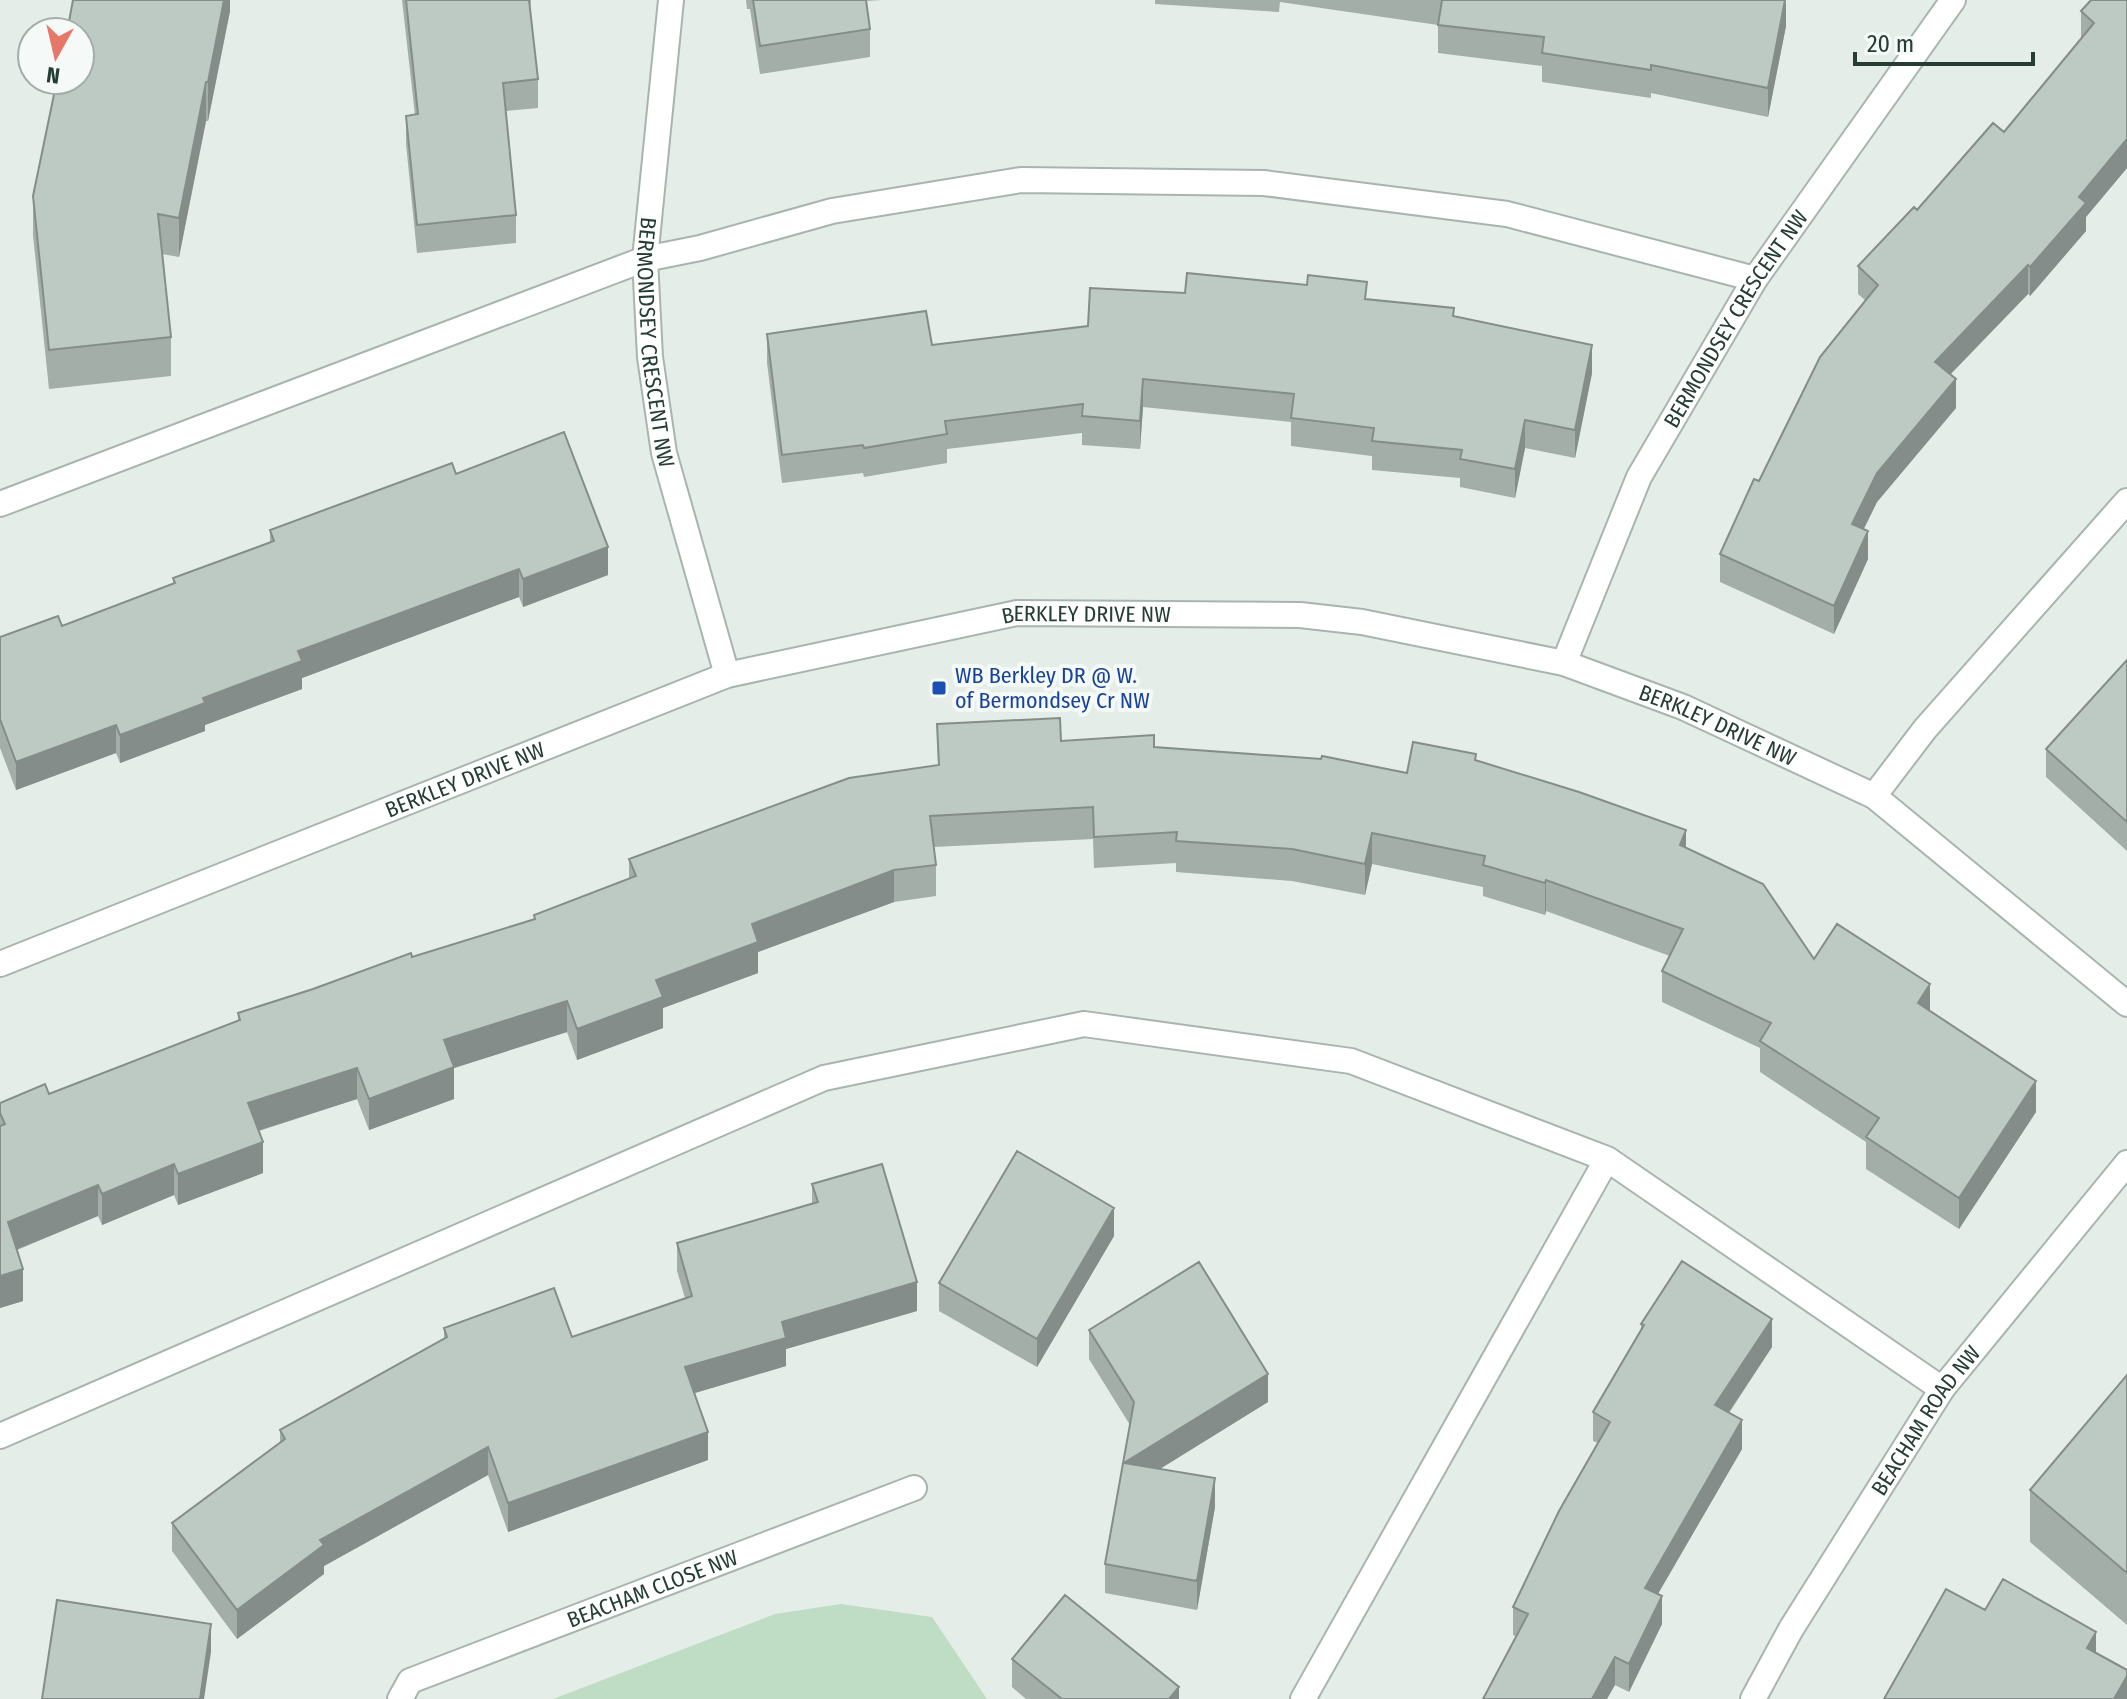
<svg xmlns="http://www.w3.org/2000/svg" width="2127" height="1699" font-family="'Fira Sans Condensed',sans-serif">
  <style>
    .green { fill: #bfdcc4 }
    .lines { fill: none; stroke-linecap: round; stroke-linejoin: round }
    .service-casing { stroke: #a8b5ae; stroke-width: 28 }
    .minor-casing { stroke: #a8b5ae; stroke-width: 28 }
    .tertiary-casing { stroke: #a8b5ae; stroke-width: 28 }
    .service { stroke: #fff; stroke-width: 24 }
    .minor { stroke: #fff; stroke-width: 24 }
    .tertiary { stroke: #fff; stroke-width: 24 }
    .wall { fill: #a3aea9 }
    .shaded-wall { fill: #848d89 }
    .building { fill: #bdcac4; stroke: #848d89; stroke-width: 2 }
    .transit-dot { fill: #1a4fb4; stroke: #f5f9f7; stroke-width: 3 }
    .labels { text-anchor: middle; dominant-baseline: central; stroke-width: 8; stroke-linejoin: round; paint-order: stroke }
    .street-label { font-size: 22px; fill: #253d34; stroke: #f5f9f7 }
    .transit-label { font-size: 22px; fill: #164399; stroke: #f5f9f7; text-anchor: start }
  </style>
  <rect width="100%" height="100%" fill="#e5ede8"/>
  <path class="green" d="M 841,1604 L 932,1617 L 987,1699 L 553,1699 L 775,1614 Z"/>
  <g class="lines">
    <defs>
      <path id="service" d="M 0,504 L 645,259 L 700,248 L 832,211 L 1021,180 L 1264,183 L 1507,214 L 1755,279
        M 1874,796 L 1925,729 L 2127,501
        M 0,1436 L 824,1078 L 1084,1024 L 1351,1061 L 1607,1159 L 1942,1389
        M 1303,1699 L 1607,1159"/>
      <g id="minor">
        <path id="s1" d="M 671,0 L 645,259 L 650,357 L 664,453 L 727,675"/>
        <path id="s2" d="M 1564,663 L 1639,477 L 1755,279 L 1953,0"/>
        <path id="s3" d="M 400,1699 L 410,1681 L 914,1488"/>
        <path id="s4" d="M 1753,1699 L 1791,1629 L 1942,1389 L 2127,1163"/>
      </g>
      <g id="tertiary">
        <path id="s5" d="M 0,964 L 727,675 L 1017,613 L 1300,615 L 1362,622 L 1564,663 L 1683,707 L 1874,796 L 2127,1004"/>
      </g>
    </defs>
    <use href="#service" class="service-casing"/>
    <use href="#minor" class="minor-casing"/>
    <use href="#tertiary" class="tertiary-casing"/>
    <use href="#service" class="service"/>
    <use href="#minor" class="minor"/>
    <use href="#tertiary" class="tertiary"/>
  </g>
  <path class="wall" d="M 230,0 L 230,11 L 208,121 L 206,121 L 179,257 L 162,254 L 171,337 L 171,376 L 49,389 L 33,235 L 33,196 Z
    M 402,0 L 531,0 L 530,10 L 538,79 L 538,108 L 506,111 L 516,215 L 516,243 L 417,253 L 406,144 L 406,116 L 415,115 Z
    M 746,0 L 881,0 L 866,1 L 870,29 L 870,57 L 760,74 L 750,9 L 747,9 Z
    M 1155,0 L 1785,0 L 1786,26 L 1768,117 L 1651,93 L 1651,98 L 1542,82 L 1542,66 L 1438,53 L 1438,25 L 1280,2 L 1279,12 L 1155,4 Z
    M 2127,0 L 2127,168 L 2086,217 L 2086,231 L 2030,296 L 2028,294 L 1950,375 L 1956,408 L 1877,502 L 1864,529 L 1868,559 L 1834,634 L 1720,582 L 1720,554 L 1759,481 L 1866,301 L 1858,294 L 1858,266 L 1917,210 L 2004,132 L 2081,39 L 2081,11 Z
    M 1185,293 L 1367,299 L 1454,316 L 1592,373 L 1575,458 L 1525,448 L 1515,498 L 1460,487 L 1460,478 L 1372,470 L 1372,456 L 1291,446 L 1291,422 L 1143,407 L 1140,449 L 1082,445 L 1082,433 L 947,449 L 947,463 L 864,477 L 863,473 L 782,483 L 767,363 L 767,334 L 932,345 L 1088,326 Z
    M 456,474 L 608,575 L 523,607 L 519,597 L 302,678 L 302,689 L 205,725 L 205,731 L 120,763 L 116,753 L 16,790 L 0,748 L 0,637 L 62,626 L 173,583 L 173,578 L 270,542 L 270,530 Z
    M 2127,660 L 2127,851 L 2046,777 L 2046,749 Z
    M 937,724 L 1061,741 L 1154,747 L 1407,773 L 1476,761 L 1686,848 L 1814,959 L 1930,1011 L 2036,1112 L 1959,1229 L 1866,1169 L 1866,1142 L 1760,1072 L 1760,1048 L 1662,1002 L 1662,971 L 1670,956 L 1546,911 L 1545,915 L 1483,896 L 1483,887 L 1372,864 L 1365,895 L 1292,881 L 1176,872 L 1176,863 L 1094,868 L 1093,839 L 934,847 L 936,865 L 936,896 L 894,902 L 758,952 L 758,973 L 663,1008 L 663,1028 L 577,1060 L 567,1032 L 454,1068 L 454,1099 L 369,1130 L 357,1099 L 259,1131 L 263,1173 L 178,1205 L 174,1195 L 102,1225 L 98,1216 L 17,1250 L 23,1301 L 0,1308 L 0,1103 L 49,1094 L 238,1021 L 238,1013 L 534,919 L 534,915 L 629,879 L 629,859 L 938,765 Z
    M 812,1184 L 917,1311 L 786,1349 L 786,1366 L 694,1393 L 708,1460 L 508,1532 L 488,1475 L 324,1566 L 324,1574 L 237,1639 L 172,1551 L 172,1523 L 280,1443 L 280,1430 L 444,1338 L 444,1328 L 572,1337 L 685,1298 L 677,1271 L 677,1243 L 812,1203 Z
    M 1114,1236 L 1037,1367 L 939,1311 L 939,1283 Z
    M 1641,1324 L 1772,1347 L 1729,1413 L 1742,1449 L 1658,1594 L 1662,1624 L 1629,1692 L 1513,1635 L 1513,1607 L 1598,1443 L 1593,1441 L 1593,1412 L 1641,1330 Z
    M 1089,1330 L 1268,1402 L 1160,1469 L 1215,1507 L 1197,1610 L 1105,1593 L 1105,1564 L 1130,1425 L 1089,1359 Z
    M 2127,1375 L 2127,1625 L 2030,1542 L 2030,1490 Z
    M 1012,1659 L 1179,1699 L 1026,1699 L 1012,1687 Z"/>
  <path class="shaded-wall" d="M 224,0 L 230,0 L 230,11 L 208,121 L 208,82 Z
    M 1786,0 L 1786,26 L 1768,117 L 1768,88 Z
    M 206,82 L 206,121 L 179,257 L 179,218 Z
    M 2127,139 L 2127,168 L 2086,217 L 2086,231 L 2030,296 L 2030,267 L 2079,197 Z
    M 2028,265 L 2028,294 L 1935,390 L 1935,362 Z
    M 1592,345 L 1592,373 L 1575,458 L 1575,430 Z
    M 1143,379 L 1143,407 L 1140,449 L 1140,421 Z
    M 1956,379 L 1956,408 L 1877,502 L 1852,552 L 1852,524 L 1877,473 Z
    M 1525,420 L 1525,448 L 1515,498 L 1515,469 Z
    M 1868,531 L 1868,559 L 1834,634 L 1834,606 Z
    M 608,547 L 608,575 L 523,607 L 523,579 Z
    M 519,569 L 519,597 L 302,678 L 302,689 L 205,725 L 205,731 L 120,763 L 120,735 L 298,651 Z
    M 116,725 L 116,753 L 16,790 L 16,762 Z
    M 1686,830 L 1686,861 L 1680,845 Z
    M 1372,833 L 1372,864 L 1365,895 L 1365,864 Z
    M 894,870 L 894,902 L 758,952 L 758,973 L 663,1008 L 663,1028 L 577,1060 L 577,1029 L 656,980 L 752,924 Z
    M 1546,880 L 1546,911 L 1545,915 L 1545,883 Z
    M 1930,984 L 1930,1016 L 1918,1003 Z
    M 567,1001 L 567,1032 L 454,1068 L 454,1099 L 369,1130 L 369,1099 L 444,1040 Z
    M 357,1068 L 357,1099 L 248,1134 L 248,1103 Z
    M 2036,1081 L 2036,1112 L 1959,1229 L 1959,1198 Z
    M 263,1142 L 263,1173 L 178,1205 L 178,1174 Z
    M 174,1164 L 174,1195 L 102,1225 L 102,1194 Z
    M 98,1185 L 98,1216 L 8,1253 L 8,1222 Z
    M 1114,1208 L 1114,1236 L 1037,1367 L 1037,1339 Z
    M 23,1269 L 23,1301 L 0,1308 L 0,1276 Z
    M 917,1282 L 917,1311 L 786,1349 L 786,1366 L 685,1396 L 685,1367 L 782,1322 Z
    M 1772,1319 L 1772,1347 L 1715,1433 L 1715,1405 Z
    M 1268,1374 L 1268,1402 L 1124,1491 L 1124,1463 Z
    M 1742,1420 L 1742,1449 L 1645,1616 L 1645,1588 Z
    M 708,1432 L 708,1460 L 508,1532 L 508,1503 Z
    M 488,1447 L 488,1475 L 324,1566 L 324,1574 L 237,1639 L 237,1610 L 320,1540 Z
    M 1215,1478 L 1215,1507 L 1197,1610 L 1197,1581 Z
    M 1662,1596 L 1662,1624 L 1629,1692 L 1629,1664 Z
    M 211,1624 L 211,1652 L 204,1699 L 200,1699 Z
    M 2096,1632 L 2096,1683 L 2087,1648 Z
    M 1615,1657 L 1615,1685 L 1607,1699 L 1592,1699 Z
    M 2127,1676 L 2127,1699 L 2114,1699 Z
    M 1179,1687 L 1179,1699 L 1169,1699 Z"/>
  <path class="building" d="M 73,0 L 224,0 L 208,82 L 206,82 L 179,218 L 158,214 L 171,337 L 49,350 L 33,196 L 57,80 L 80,80 L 80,32 L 67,32 Z
    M 406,0 L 529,0 L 538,79 L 503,83 L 516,215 L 417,225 L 406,116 L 418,114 Z
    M 753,0 L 866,0 L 870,29 L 760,46 Z
    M 1442,0 L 1785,0 L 1768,88 L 1651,65 L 1651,70 L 1542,53 L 1544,37 L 1438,25 Z
    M 2091,0 L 2127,0 L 2127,139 L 2079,197 L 2086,203 L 2030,267 L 2028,265 L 1935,362 L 1956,379 L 1877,473 L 1852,524 L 1868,531 L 1834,606 L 1720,554 L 1754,479 L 1759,481 L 1820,357 L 1878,285 L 1858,266 L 1914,207 L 1917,210 L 1993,123 L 2004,132 L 2094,23 L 2081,11 Z
    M 1187,273 L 1307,285 L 1308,275 L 1367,282 L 1365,299 L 1454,308 L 1453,316 L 1592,345 L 1575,430 L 1525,420 L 1515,469 L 1460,459 L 1462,450 L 1372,441 L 1374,428 L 1291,418 L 1294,394 L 1143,379 L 1140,421 L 1082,416 L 1083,404 L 945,421 L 947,434 L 864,448 L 863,445 L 782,455 L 767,334 L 926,311 L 932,345 L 1088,326 L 1090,288 L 1185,293 Z
    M 564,432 L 608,547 L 523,579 L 519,569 L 298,651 L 302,661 L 203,698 L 205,703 L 120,735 L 116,725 L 16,762 L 0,719 L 0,637 L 58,616 L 62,626 L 175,583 L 173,578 L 274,541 L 270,530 L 452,463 L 456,474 Z
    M 2127,660 L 2127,822 L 2046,749 Z
    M 1060,718 L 1061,741 L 1154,735 L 1154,747 L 1321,759 L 1322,756 L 1407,773 L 1413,742 L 1476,754 L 1475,760 L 1579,792 L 1686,830 L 1680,845 L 1763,884 L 1814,959 L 1837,924 L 1930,984 L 1918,1003 L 2036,1081 L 1959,1198 L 1866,1137 L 1879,1118 L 1760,1041 L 1771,1023 L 1662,971 L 1683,929 L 1546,880 L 1545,883 L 1483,865 L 1485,856 L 1372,833 L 1365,864 L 1292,849 L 1176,841 L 1177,832 L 1094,837 L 1093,807 L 930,816 L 936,865 L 894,870 L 752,924 L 758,942 L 656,980 L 663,997 L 577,1029 L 567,1001 L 444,1040 L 454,1067 L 369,1099 L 357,1068 L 248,1103 L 263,1142 L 178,1174 L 174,1164 L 102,1194 L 98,1185 L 8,1222 L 23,1269 L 0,1276 L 0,1126 L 5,1124 L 0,1113 L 0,1103 L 45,1084 L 49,1094 L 240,1020 L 238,1013 L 313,989 L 411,953 L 412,957 L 535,919 L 534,915 L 636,876 L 629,859 L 849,778 L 939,765 L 937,724 Z
    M 1017,1151 L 1114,1208 L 1037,1339 L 939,1283 Z
    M 882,1164 L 917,1282 L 782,1322 L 786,1338 L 685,1367 L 708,1432 L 508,1503 L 488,1447 L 320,1540 L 324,1545 L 237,1610 L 172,1523 L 285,1439 L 280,1430 L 447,1337 L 444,1328 L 554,1288 L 572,1337 L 692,1296 L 677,1243 L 818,1202 L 812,1184 Z
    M 1682,1261 L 1772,1319 L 1715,1405 L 1742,1420 L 1645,1588 L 1662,1596 L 1629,1664 L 1615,1657 L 1592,1699 L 1483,1699 L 1528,1614 L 1513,1607 L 1559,1511 L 1610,1422 L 1593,1412 L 1644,1325 L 1641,1324 Z
    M 1199,1262 L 1268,1374 L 1124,1463 L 1215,1478 L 1197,1581 L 1105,1564 L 1134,1402 L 1089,1330 Z
    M 2127,1375 L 2127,1573 L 2030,1490 Z
    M 2003,1579 L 2096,1632 L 2087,1648 L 2127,1670 L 2127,1676 L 2114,1699 L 1884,1699 L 1946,1589 L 1985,1610 Z
    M 1065,1595 L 1179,1687 L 1169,1699 L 1062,1699 L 1012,1659 Z
    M 57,1600 L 211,1624 L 200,1699 L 42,1699 Z"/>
  <rect class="transit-dot" x="931" y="680" width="16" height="16" rx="4"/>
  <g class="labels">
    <g class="street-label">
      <text stroke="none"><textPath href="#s2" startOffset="386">BERMONDSEY CRESCENT NW</textPath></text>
      <text stroke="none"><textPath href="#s1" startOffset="344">BERMONDSEY CRESCENT NW</textPath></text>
      <text stroke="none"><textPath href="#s5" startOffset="1148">BERKLEY DRIVE NW</textPath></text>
      <text stroke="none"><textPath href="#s5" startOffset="1796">BERKLEY DRIVE NW</textPath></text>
      <text stroke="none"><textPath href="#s5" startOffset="500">BERKLEY DRIVE NW</textPath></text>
      <text stroke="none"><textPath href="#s4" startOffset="328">BEACHAM ROAD NW</textPath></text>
      <text stroke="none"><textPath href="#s3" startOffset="280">BEACHAM CLOSE NW</textPath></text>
    </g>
    <g class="transit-label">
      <text x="955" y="675">WB Berkley DR @ W.<tspan x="955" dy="25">of Bermondsey Cr NW</tspan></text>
    </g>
  </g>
  <g transform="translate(56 56) rotate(188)"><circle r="38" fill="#f5f9f7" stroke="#a2aea9" stroke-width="2"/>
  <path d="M0-6L14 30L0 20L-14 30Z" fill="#e77868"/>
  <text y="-12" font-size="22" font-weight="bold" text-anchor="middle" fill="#253d34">N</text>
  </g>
  <path d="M1855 52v12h178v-12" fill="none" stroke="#253d34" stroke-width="4"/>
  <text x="1867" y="52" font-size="24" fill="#253d34" stroke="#f5f9f7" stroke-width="6" paint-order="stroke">20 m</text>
</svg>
